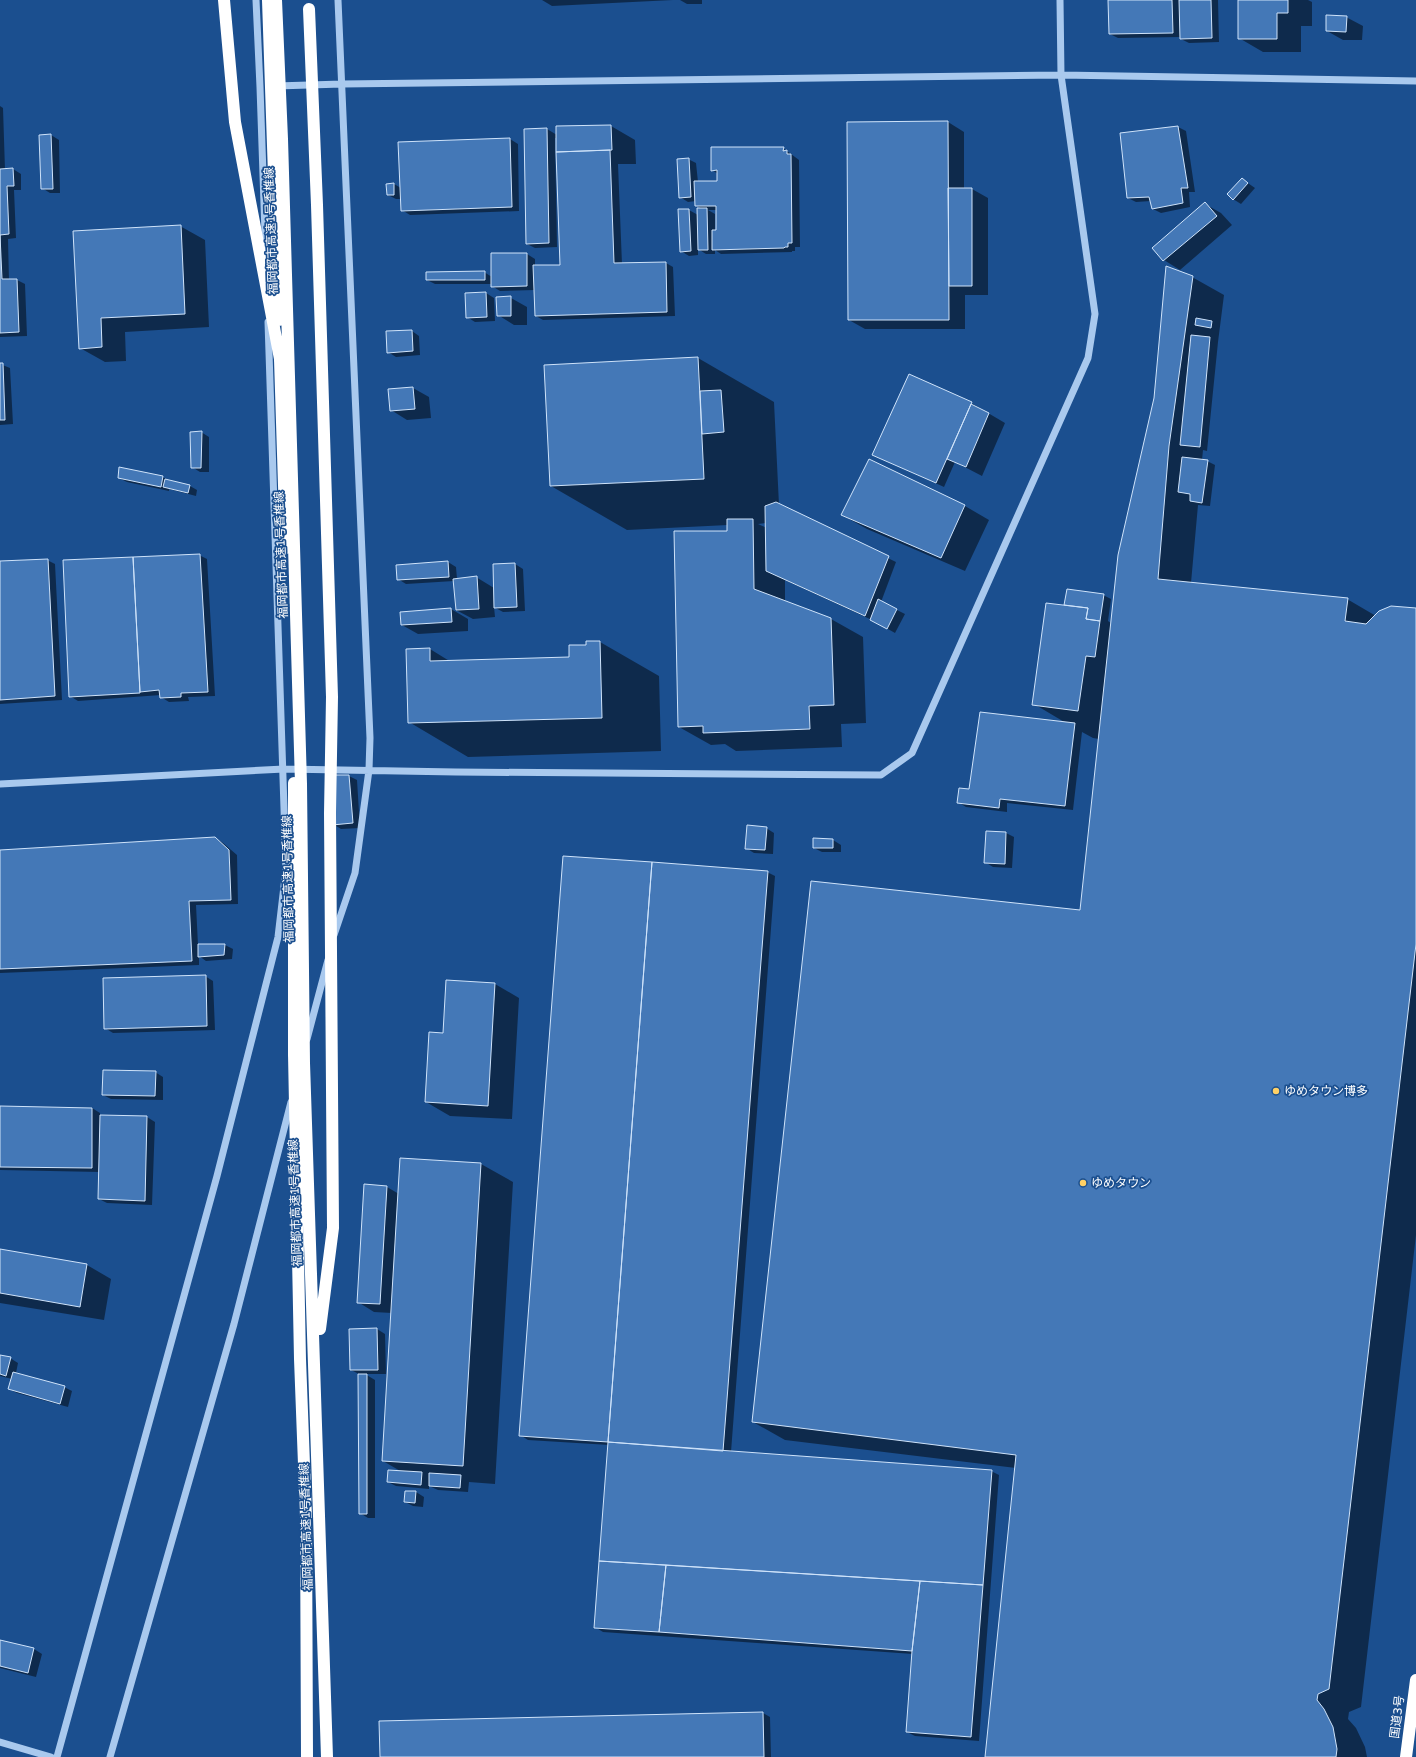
<svg xmlns="http://www.w3.org/2000/svg" width="1416" height="1757" font-family="'Varela Round','Noto Sans JP',sans-serif">
  <style>
    .shadow { fill: #0007; fill-rule: evenodd }
    .building { fill: #4478b7; stroke: #cfe3fa }
    .lines { fill: none; stroke-linecap: round; stroke-linejoin: round }
    .minor { stroke: #a9c9ee; stroke-width: 7 }
    .highway { stroke: #fff; stroke-width: 12 }
    .highway-bridge { stroke: #fff; stroke-width: 12 }
    .poi-dot { fill: #ffd166; stroke: #1b4f8f; stroke-width: 1.5 }
    .labels { text-anchor: middle; dominant-baseline: central; stroke-width: 3.5; stroke-linejoin: round; paint-order: stroke }
    .street-label { font-size: 12px; fill: #fff; stroke: #1b4f8f }
    .poi-label { font-size: 12px; fill: #fff; stroke: #1b4f8f; text-anchor: start }
  </style>
  <rect width="100%" height="100%" fill="#1b4f8f"/>
  <path class="shadow" d="M 542,0 L 673,0 L 552,6 Z
    M 680,0 L 702,0 L 702,4 L 687,4 Z
    M 1109,0 L 1218,0 L 1219,42 L 1189,43 L 1181,39 L 1181,37 L 1118,38 L 1110,34 Z
    M 1239,0 L 1308,0 L 1312,2 L 1312,26 L 1301,26 L 1301,52 L 1263,52 L 1239,38 Z
    M 1346,17 L 1363,26 L 1362,40 L 1343,40 L 1327,31 Z
    M 0,106 L 3,108 L 5,170 L 13,169 L 21,174 L 21,190 L 14,190 L 16,238 L 8,239 L 9,280 L 17,280 L 25,284 L 27,336 L 0,337 Z
    M 948,122 L 964,132 L 964,189 L 972,189 L 988,198 L 988,295 L 965,295 L 965,329 L 865,329 L 849,320 Z
    M 611,126 L 635,140 L 636,164 L 618,164 L 622,264 L 666,263 L 673,267 L 675,316 L 543,320 L 536,316 L 535,290 L 500,291 L 492,286 L 492,284 L 435,284 L 427,280 L 484,272 L 492,277 L 527,254 L 535,259 L 535,266 L 561,266 L 557,138 L 555,138 L 557,247 L 535,248 L 527,244 L 525,130 L 547,129 L 557,135 Z
    M 1178,127 L 1186,131 L 1195,192 L 1189,192 L 1190,207 L 1161,213 L 1153,209 L 1151,201 L 1136,202 L 1128,198 Z
    M 51,135 L 59,140 L 60,193 L 50,193 L 42,188 Z
    M 510,139 L 518,144 L 519,211 L 410,215 L 402,210 L 401,199 L 396,199 L 388,195 L 394,184 L 401,188 Z
    M 783,148 L 799,160 L 800,247 L 795,247 L 795,251 L 792,251 L 792,252 L 721,254 L 715,250 L 715,254 L 706,254 L 698,249 L 698,255 L 689,256 L 681,251 L 689,210 L 698,215 L 702,209 L 696,205 L 696,201 L 688,202 L 680,197 L 688,159 L 696,163 L 698,182 L 718,182 L 718,174 L 712,170 ZM 708,210 L 717,210 L 717,231 L 715,231 L 715,214 Z
    M 1242,179 L 1255,188 L 1241,204 L 1233,199 Z
    M 1205,204 L 1221,213 L 1232,225 L 1180,270 L 1164,260 L 1153,248 Z
    M 180,226 L 205,240 L 209,327 L 125,332 L 126,361 L 105,362 L 80,348 L 74,232 Z
    M 1192,277 L 1224,295 L 1218,342 L 1207,451 L 1203,450 L 1202,460 L 1207,461 L 1215,465 L 1210,506 L 1198,505 L 1191,583 L 1347,599 L 1376,616 L 1416,609 L 1416,1235 L 1361,1707 L 1349,1712 L 1348,1719 L 1356,1728 L 1365,1747 L 1367,1757 L 986,1757 L 1016,1468 L 785,1440 L 753,1422 L 1080,911 L 1099,739 L 1093,738 L 1082,732 L 1073,810 L 1007,803 L 1007,812 L 966,807 L 958,802 L 970,790 L 1066,723 L 1034,704 L 1069,607 L 1065,605 L 1103,595 L 1111,599 L 1108,621 L 1111,623 Z
    M 486,293 L 494,298 L 495,321 L 475,322 L 467,317 L 466,294 Z
    M 511,298 L 527,307 L 527,325 L 514,325 L 498,315 Z
    M 412,331 L 419,336 L 420,355 L 396,357 L 388,352 Z
    M 698,358 L 774,402 L 779,505 L 896,562 L 881,602 L 905,614 L 895,633 L 872,620 L 785,580 L 785,602 L 831,619 L 863,637 L 866,723 L 841,724 L 842,747 L 736,751 L 725,744 L 711,745 L 679,727 L 728,532 L 728,525 L 627,530 L 551,486 ZM 766,523 L 767,528 L 758,524 Z
    M 0,364 L 10,368 L 13,424 L 0,425 Z
    M 413,388 L 429,397 L 431,418 L 407,420 L 391,410 Z
    M 971,403 L 1005,423 L 982,476 L 955,462 L 944,487 L 874,455 Z
    M 201,432 L 209,437 L 209,472 L 200,472 L 192,467 Z
    M 870,460 L 965,506 L 989,520 L 965,571 L 867,529 L 842,515 Z
    M 162,477 L 168,480 L 190,486 L 197,490 L 196,496 L 169,489 L 169,491 L 127,482 L 119,478 Z
    M 199,555 L 207,559 L 215,696 L 188,697 L 189,701 L 169,702 L 161,697 L 161,695 L 78,701 L 70,696 L 64,561 Z
    M 47,560 L 55,564 L 62,700 L 0,704 L 0,562 Z
    M 448,562 L 456,567 L 457,579 L 476,577 L 494,588 L 515,564 L 523,569 L 525,611 L 503,612 L 494,607 L 495,617 L 473,619 L 456,610 L 454,581 L 406,584 L 398,579 Z
    M 451,609 L 468,619 L 468,631 L 418,634 L 402,625 L 401,613 Z
    M 600,642 L 659,676 L 661,751 L 468,757 L 409,722 L 430,649 L 451,662 L 570,658 L 587,646 Z
    M 333,776 L 349,776 L 357,780 L 360,828 L 341,829 L 333,824 Z
    M 766,828 L 774,833 L 773,854 L 754,853 L 746,848 Z
    M 987,832 L 1006,833 L 1014,837 L 1012,868 L 993,867 L 985,862 Z
    M 215,838 L 223,843 L 237,855 L 238,904 L 196,905 L 198,945 L 225,945 L 233,949 L 232,959 L 206,961 L 199,956 L 199,965 L 0,973 L 0,851 Z
    M 833,840 L 841,845 L 841,852 L 822,852 L 814,848 Z
    M 767,872 L 775,876 L 731,1452 L 991,1471 L 999,1475 L 979,1741 L 915,1736 L 907,1732 L 913,1654 L 603,1632 L 595,1627 L 609,1445 L 528,1440 L 520,1435 Z
    M 205,976 L 213,981 L 215,1030 L 113,1033 L 105,1028 Z
    M 495,984 L 519,998 L 512,1119 L 450,1116 L 426,1102 L 444,1034 Z
    M 155,1072 L 163,1077 L 163,1100 L 111,1099 L 103,1095 Z
    M 0,1107 L 92,1108 L 100,1113 L 100,1116 L 147,1117 L 155,1122 L 152,1205 L 107,1203 L 99,1199 L 100,1172 L 0,1170 Z
    M 481,1164 L 513,1182 L 495,1484 L 469,1482 L 468,1492 L 438,1490 L 429,1486 L 429,1489 L 396,1486 L 388,1482 L 402,1472 L 383,1461 L 392,1313 L 374,1312 L 358,1302 L 387,1187 L 399,1194 Z
    M 0,1250 L 87,1265 L 111,1279 L 104,1320 L 0,1303 Z
    M 377,1329 L 385,1334 L 386,1374 L 365,1374 L 375,1380 L 375,1518 L 368,1518 L 360,1513 L 359,1374 L 351,1370 Z
    M 0,1356 L 10,1358 L 18,1363 L 16,1373 L 64,1387 L 72,1391 L 68,1407 L 17,1393 L 9,1389 L 12,1379 L 0,1376 Z
    M 416,1492 L 424,1497 L 423,1507 L 413,1506 L 405,1502 Z
    M 0,1641 L 34,1649 L 42,1654 L 36,1677 L 0,1668 Z
    M 763,1713 L 770,1717 L 771,1757 L 381,1757 Z"/>
  <path class="building" d="M 1108,0 L 1172,0 L 1173,33 L 1109,34 Z
    M 1179,0 L 1211,0 L 1212,38 L 1180,39 Z
    M 1238,0 L 1288,0 L 1288,13 L 1277,13 L 1277,39 L 1238,39 Z
    M 1326,15 L 1347,16 L 1346,32 L 1326,31 Z
    M 948,121 L 949,320 L 848,320 L 847,122 Z
    M 611,125 L 612,150 L 556,152 L 556,126 Z
    M 1178,126 L 1188,188 L 1181,188 L 1183,203 L 1152,209 L 1149,197 L 1127,198 L 1120,133 Z
    M 547,128 L 549,243 L 526,244 L 524,129 Z
    M 51,134 L 53,189 L 41,189 L 39,135 Z
    M 510,138 L 512,207 L 401,211 L 398,142 Z
    M 711,147 L 784,147 L 783,151 L 787,150 L 787,154 L 791,154 L 792,243 L 788,243 L 788,247 L 785,247 L 784,248 L 712,250 L 712,230 L 716,230 L 716,206 L 695,206 L 694,181 L 717,181 L 717,170 L 711,171 Z
    M 610,150 L 614,263 L 666,262 L 667,312 L 535,316 L 533,265 L 560,265 L 556,152 Z
    M 689,158 L 691,197 L 679,198 L 677,159 Z
    M 13,168 L 14,186 L 7,186 L 9,234 L 0,235 L 2,279 L 17,279 L 19,332 L 0,333 L 0,169 Z
    M 1242,178 L 1248,183 L 1233,200 L 1227,194 Z
    M 394,183 L 394,195 L 387,195 L 386,184 Z
    M 948,188 L 972,188 L 972,286 L 949,286 Z
    M 1205,202 L 1217,216 L 1163,261 L 1152,248 Z
    M 697,208 L 707,208 L 708,250 L 698,250 Z
    M 678,209 L 689,209 L 691,251 L 680,252 Z
    M 181,225 L 185,314 L 101,318 L 102,347 L 79,349 L 73,231 Z
    M 491,253 L 527,253 L 527,286 L 491,287 Z
    M 1166,266 L 1193,276 L 1169,446 L 1158,579 L 1348,598 L 1345,621 L 1366,624 L 1379,611 L 1391,606 L 1416,608 L 1416,944 L 1329,1689 L 1318,1694 L 1317,1700 L 1324,1709 L 1333,1727 L 1337,1749 L 1336,1757 L 985,1757 L 1016,1455 L 752,1422 L 811,881 L 1080,910 L 1118,555 L 1154,398 Z
    M 485,271 L 485,280 L 426,280 L 426,272 Z
    M 486,292 L 487,317 L 466,318 L 465,293 Z
    M 511,296 L 511,316 L 497,316 L 496,297 Z
    M 1196,318 L 1212,321 L 1211,328 L 1195,325 Z
    M 412,330 L 413,351 L 387,353 L 386,331 Z
    M 1191,335 L 1210,337 L 1200,447 L 1180,445 Z
    M 698,357 L 704,479 L 550,486 L 544,365 Z
    M 0,363 L 3,363 L 5,420 L 0,420 Z
    M 909,374 L 972,402 L 936,483 L 872,455 Z
    M 413,387 L 415,409 L 390,411 L 388,389 Z
    M 721,390 L 724,432 L 702,434 L 700,391 Z
    M 971,404 L 989,413 L 966,467 L 947,459 Z
    M 202,431 L 201,468 L 191,468 L 190,432 Z
    M 1182,457 L 1208,460 L 1202,503 L 1190,501 L 1190,494 L 1178,492 Z
    M 869,459 L 965,505 L 941,558 L 841,515 Z
    M 119,467 L 163,476 L 161,487 L 118,478 Z
    M 165,479 L 190,485 L 188,493 L 163,487 Z
    M 776,502 L 889,556 L 865,616 L 766,571 L 765,506 Z
    M 727,519 L 753,519 L 754,589 L 831,618 L 834,705 L 809,706 L 810,729 L 703,733 L 703,726 L 678,727 L 674,531 L 727,531 Z
    M 200,554 L 208,692 L 181,693 L 181,697 L 160,698 L 159,690 L 140,692 L 133,557 Z
    M 133,557 L 140,693 L 69,697 L 63,560 Z
    M 48,559 L 55,696 L 0,700 L 0,561 Z
    M 448,561 L 449,577 L 397,580 L 396,565 Z
    M 515,563 L 517,607 L 494,608 L 493,564 Z
    M 477,576 L 479,609 L 456,610 L 453,579 Z
    M 1067,589 L 1104,594 L 1100,621 L 1086,619 L 1088,608 L 1064,605 Z
    M 878,599 L 897,609 L 887,629 L 870,620 Z
    M 1046,603 L 1088,608 L 1086,619 L 1100,621 L 1095,657 L 1086,656 L 1078,711 L 1032,705 Z
    M 451,608 L 452,622 L 401,625 L 400,612 Z
    M 586,641 L 600,641 L 602,718 L 408,723 L 406,649 L 430,648 L 430,661 L 569,657 L 569,645 L 586,645 Z
    M 980,712 L 1075,723 L 1065,806 L 1000,799 L 999,808 L 957,803 L 959,788 L 969,789 Z
    M 332,775 L 349,775 L 353,823 L 332,825 Z
    M 747,825 L 767,827 L 765,850 L 745,849 Z
    M 986,831 L 1006,832 L 1005,864 L 984,863 Z
    M 215,837 L 229,850 L 231,900 L 189,901 L 192,961 L 0,969 L 0,850 Z
    M 813,838 L 833,839 L 833,848 L 813,848 Z
    M 563,856 L 652,862 L 608,1442 L 519,1436 Z
    M 652,862 L 768,871 L 723,1451 L 608,1442 Z
    M 198,944 L 225,944 L 224,955 L 198,957 Z
    M 206,975 L 207,1026 L 104,1029 L 103,978 Z
    M 446,980 L 495,983 L 488,1106 L 425,1102 L 429,1032 L 443,1033 Z
    M 103,1070 L 156,1071 L 155,1096 L 102,1095 Z
    M 0,1106 L 92,1108 L 92,1168 L 0,1167 Z
    M 100,1115 L 147,1116 L 145,1201 L 98,1199 Z
    M 400,1158 L 481,1163 L 463,1466 L 382,1461 Z
    M 364,1184 L 387,1186 L 380,1304 L 357,1303 Z
    M 0,1249 L 87,1264 L 80,1307 L 0,1293 Z
    M 377,1328 L 378,1370 L 350,1370 L 349,1329 Z
    M 0,1355 L 11,1357 L 6,1376 L 0,1374 Z
    M 13,1372 L 65,1386 L 60,1404 L 8,1389 Z
    M 358,1374 L 367,1374 L 367,1514 L 359,1514 Z
    M 608,1442 L 992,1470 L 983,1585 L 599,1561 Z
    M 388,1470 L 422,1472 L 421,1485 L 387,1482 Z
    M 429,1473 L 461,1475 L 460,1488 L 429,1486 Z
    M 405,1491 L 416,1491 L 415,1503 L 404,1502 Z
    M 599,1561 L 666,1565 L 659,1632 L 594,1628 Z
    M 666,1565 L 920,1581 L 912,1651 L 659,1632 Z
    M 920,1581 L 983,1585 L 971,1737 L 906,1732 L 912,1651 Z
    M 0,1640 L 34,1648 L 28,1673 L 0,1666 Z
    M 763,1712 L 764,1757 L 380,1757 L 379,1721 Z"/>
  <g class="lines">
    <path class="minor" d="M 256,0 L 260,87 L 266,262
      M 276,86 L 342,84 L 1061,75 L 1416,81
      M 0,784 L 284,769 L 456,772 L 881,775 L 912,753 L 1088,358 L 1095,314 L 1061,75 L 1060,0
      M 334,935 L 355,873 L 369,770 L 370,738 L 338,0
      M 307,1039 L 328,960
      M 0,1742 L 51,1757
      M 57,1757 L 217,1176 L 278,937 L 286,869 L 268,322
      M 110,1757 L 234,1324 L 291,1102"/>
    <path class="highway" d="M 280,359 L 286,548
      M 294,783 L 294,1054
      M 306,1517 L 307,1757
      M 1406,1757 L 1416,1680"/>
    <path class="highway-bridge" d="M 224,0 L 235,122 L 280,359
      M 268,0 L 279,320
      M 276,0 L 282,139 L 301,784 L 304,1063 L 327,1757
      M 309,9 L 317,205 L 332,697 L 330,813 L 333,1228 L 320,1329
      M 294,1054 L 300,1359 L 306,1517"/>
  </g>
  <g class="poi-dot">
    <circle cx="1276" cy="1091" r="4"/>
    <circle cx="1083" cy="1183" r="4"/>
  </g>
  <g class="labels">
    <g class="street-label">
      <text transform="translate(271 231) rotate(-92)">福岡都市高速1号香椎線</text>
      <text transform="translate(281 555) rotate(-92)">福岡都市高速1号香椎線</text>
      <text transform="translate(288 879) rotate(-91)">福岡都市高速1号香椎線</text>
      <text transform="translate(295 1203) rotate(-92)">福岡都市高速1号香椎線</text>
      <text transform="translate(306 1527) rotate(-92)">福岡都市高速1号香椎線</text>
      <text transform="translate(1397 1717) rotate(-83)">国道3号</text>
    </g>
    <g class="poi-label">
      <text x="1284" y="1091">ゆめタウン博多</text>
      <text x="1091" y="1183">ゆめタウン</text>
    </g>
  </g>
</svg>
